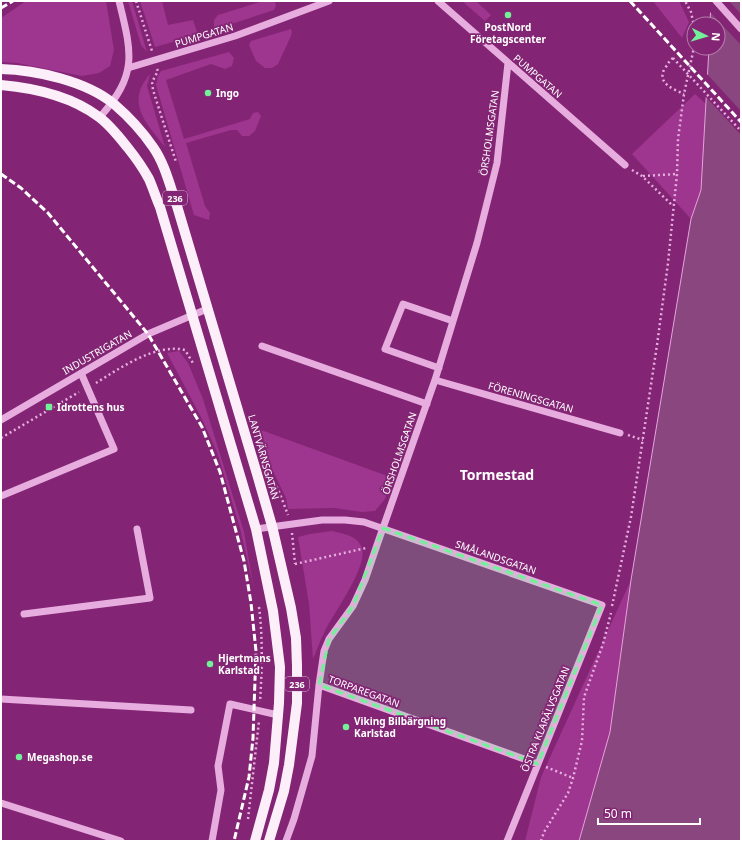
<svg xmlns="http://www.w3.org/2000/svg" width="742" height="842" font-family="'Noto Sans',sans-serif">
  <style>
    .green { fill: #9e358f }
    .water { fill: #8a477f; stroke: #e8a2df }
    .pier { fill: #832574 }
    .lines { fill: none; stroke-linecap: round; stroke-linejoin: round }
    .path { stroke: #e7addf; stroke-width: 2.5; stroke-dasharray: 2 3; stroke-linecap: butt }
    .minor { stroke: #e7addf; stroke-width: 7 }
    .major { stroke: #fdeffa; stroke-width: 10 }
    .rail { stroke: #fff; stroke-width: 3; stroke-dasharray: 7 3; stroke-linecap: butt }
    .path-bridge { stroke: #e7addf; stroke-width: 2.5; stroke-dasharray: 2 3; stroke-linecap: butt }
    .marked { fill: #72f199; fill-opacity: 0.2; stroke: #72f199; stroke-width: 3; stroke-dasharray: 8 5; stroke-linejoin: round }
    .poi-dot { fill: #72f199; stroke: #832574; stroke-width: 1.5 }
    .labels { text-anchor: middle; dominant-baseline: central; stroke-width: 3.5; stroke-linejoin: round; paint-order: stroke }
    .shield { fill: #832574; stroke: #dabed5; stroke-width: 1 }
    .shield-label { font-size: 9px; font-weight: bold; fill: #fff }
    .poi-label { font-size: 10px; font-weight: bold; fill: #fff; stroke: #832574; text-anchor: start }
    .street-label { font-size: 10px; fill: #fff; stroke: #832574 }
    .district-label { font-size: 14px; font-weight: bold; fill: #fff; stroke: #832574 }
  </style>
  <rect width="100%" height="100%" fill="#832574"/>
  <path class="green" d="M 26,1 L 106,1 L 114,50 L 110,66 L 99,73 L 82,76 L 17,63 L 1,62 L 1,18 Z
    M 128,1 L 132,1 L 147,52 L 141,45 Z
    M 140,1 L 162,1 L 168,25 L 193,20 L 198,35 L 155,47 Z
    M 263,1 L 275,2 L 276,6 L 274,10 L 216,29 L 214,27 L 214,20 L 218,15 Z
    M 462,1 L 476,1 L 491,15 L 485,21 Z
    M 653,1 L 679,1 L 689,22 L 682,38 Z
    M 291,29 L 292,32 L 291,36 L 278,64 L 272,68 L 265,68 L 256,61 L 249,45 L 251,41 Z
    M 229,52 L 234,58 L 232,66 L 225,69 L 211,64 L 166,80 L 184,139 L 250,119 L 253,113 L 258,112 L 261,116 L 255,131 L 249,136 L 242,136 L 237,130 L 231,130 L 186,143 L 205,206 L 210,213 L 209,220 L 194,215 L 156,85 L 158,76 L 161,71 Z
    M 150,74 L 147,86 L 165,147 C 146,123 125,103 150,74 Z
    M 695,94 L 706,104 L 701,190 L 691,219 L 632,154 Z
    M 179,351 L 188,363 L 203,399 L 244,532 L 254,589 L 240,528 L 217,452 L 201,417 L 167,353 Z
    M 261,430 L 393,478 L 385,499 L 375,511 L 362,512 L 334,508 L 288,509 L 286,498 L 269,463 Z
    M 332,531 C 343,534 356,535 361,546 C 371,563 333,614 325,631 C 320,640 317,650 313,659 L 309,604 L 298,537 L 310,534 Z
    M 631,580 L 610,732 L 579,841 L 525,841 L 541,777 Z"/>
  <path class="water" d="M 711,1 L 741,1 L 741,841 L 579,841 L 610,732 L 631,580 L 691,219 L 701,190 L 709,48 L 718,48 L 718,24 L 710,24 Z"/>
  <path class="pier" d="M 709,1 L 729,1 L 741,14 L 741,45 L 709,11 Z
    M 706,73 L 741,111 L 741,135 L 704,95 Z"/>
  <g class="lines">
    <path class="path" d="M 136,1 L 152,51
      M 673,58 C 669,61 668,64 665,68 C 656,83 673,89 684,94
      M 157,69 L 158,71 L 152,82 L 153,90 L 176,162
      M 632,170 L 642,176 L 673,206
      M 643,176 L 677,174
      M 96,383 C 120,368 156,343 185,350 L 193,363
      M 628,435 L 643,440
      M 1,438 L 79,392
      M 270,473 L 280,494 L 288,515
      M 292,533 L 295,564
      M 295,564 L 366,548
      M 612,606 L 631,517 L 657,345 L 668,263 L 677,174 L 678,139 L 684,94 L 693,52 L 694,26 L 691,12 L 685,1
      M 259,607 C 263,638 262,670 260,702
      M 546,767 L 573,778
      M 248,819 L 259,721
      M 541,841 L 544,832 L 568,793 L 573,778 L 582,741 L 584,697 L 603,644 L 611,613"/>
    <path class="minor" d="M 438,1 L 625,165
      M 716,1 L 741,29
      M 128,68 L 235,36 L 329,1
      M 100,117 C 138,74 132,54 119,1
      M 262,346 L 427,404
      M 439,368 L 385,349 L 403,304 L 453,321
      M 435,380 L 620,433
      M 1,420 L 148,334 L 207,309
      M 1,496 L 114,449 L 81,373
      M 256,529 L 322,520 L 345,520 L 364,522 L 602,605 L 507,841
      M 24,614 L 150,598 L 137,529
      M 319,685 L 538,764
      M 1,699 L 191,710
      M 1,803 L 121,841
      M 212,841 L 221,790 L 218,766 L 230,704 L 278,715
      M 286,841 L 294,819 L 312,756 L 319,685 L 324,651 L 329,639 L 353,606 L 365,580 L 377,545 L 435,380 L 477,243 L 497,163 L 508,63"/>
    <path class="major" d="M 1,69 C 36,70 86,81 114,104 C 128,116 142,131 153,147 C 165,164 170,186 177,206 L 257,474 L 272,526 L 291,608 L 296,638 L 297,666 L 297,703 L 289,765 L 284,791 L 269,841
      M 1,85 C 35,88 71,96 99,117 C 110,125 120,138 128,148 C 136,158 143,168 149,179 C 153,188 156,198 160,207 L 256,529 L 273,611 L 280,667 L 279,703 L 274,763 L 269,790 L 255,841"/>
    <path class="rail" d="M 630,1 L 741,122
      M 1,8 L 13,1
      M 1,174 L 21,188 L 48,213 L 148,334 L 202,427 L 220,472 L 244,561 L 251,603 L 256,651 L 253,738 L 249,777 L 234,841"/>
    <path class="path-bridge" d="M 673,58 L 741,131"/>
  </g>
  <path class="marked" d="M 383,528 L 602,605 L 538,764 L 319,685 L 329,639 L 353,606 Z"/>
  <g class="poi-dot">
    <circle cx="508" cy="15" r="4"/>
    <circle cx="208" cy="93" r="4"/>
    <rect x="45" y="403" width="8" height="8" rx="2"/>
    <circle cx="210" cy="664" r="4"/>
    <circle cx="346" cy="727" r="4"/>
    <circle cx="19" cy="757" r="4"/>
  </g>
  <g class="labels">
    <g class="shield">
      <rect x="163" y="191" width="24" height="14" rx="3"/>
      <rect x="285" y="677" width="24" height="14" rx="3"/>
    </g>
    <g class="shield-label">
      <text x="175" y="198">236</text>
      <text x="297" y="684">236</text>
    </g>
    <g class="poi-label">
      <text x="508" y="27" text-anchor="middle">PostNord<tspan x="508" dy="12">Företagscenter</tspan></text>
      <text x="216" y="93">Ingo</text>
      <text x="57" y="407">Idrottens hus</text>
      <text x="218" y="658">Hjertmans<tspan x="218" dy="12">Karlstad</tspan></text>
      <text x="354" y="721">Viking Bilbärgning<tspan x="354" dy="12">Karlstad</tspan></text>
      <text x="27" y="757">Megashop.se</text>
    </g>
    <g class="street-label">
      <text transform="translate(204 35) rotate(-17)">PUMPGATAN</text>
      <text transform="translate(538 76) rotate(41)">PUMPGATAN</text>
      <text transform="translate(489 133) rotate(-82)">ÖRSHOLMSGATAN</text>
      <text transform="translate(97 352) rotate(-30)">INDUSTRIGATAN</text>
      <text transform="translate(531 397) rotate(16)">FÖRENINGSGATAN</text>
      <text transform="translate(399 453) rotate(-71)">ÖRSHOLMSGATAN</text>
      <text transform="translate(264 457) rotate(74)">LANTVÄRNSGATAN</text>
      <text transform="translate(496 557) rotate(19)">SMÅLANDSGATAN</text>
      <text transform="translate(364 691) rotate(20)">TORPAREGATAN</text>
      <text transform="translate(545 719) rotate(-68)">ÖSTRA KLARÄLVSGATAN</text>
    </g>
    <g class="district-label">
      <text x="497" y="474">Tormestad</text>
    </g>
  </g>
  <rect width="742" height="842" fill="none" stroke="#ffffff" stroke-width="4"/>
  <g transform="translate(706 36) rotate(95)"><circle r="19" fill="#832574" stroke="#b57cac"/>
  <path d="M0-3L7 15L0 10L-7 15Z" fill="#72f199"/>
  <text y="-6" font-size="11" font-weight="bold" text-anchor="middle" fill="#ffffff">N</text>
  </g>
  <path d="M598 818v6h102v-6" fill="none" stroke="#ffffff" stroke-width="2"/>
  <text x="604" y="818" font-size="12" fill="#ffffff" stroke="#832574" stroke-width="3" paint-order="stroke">50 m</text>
</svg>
